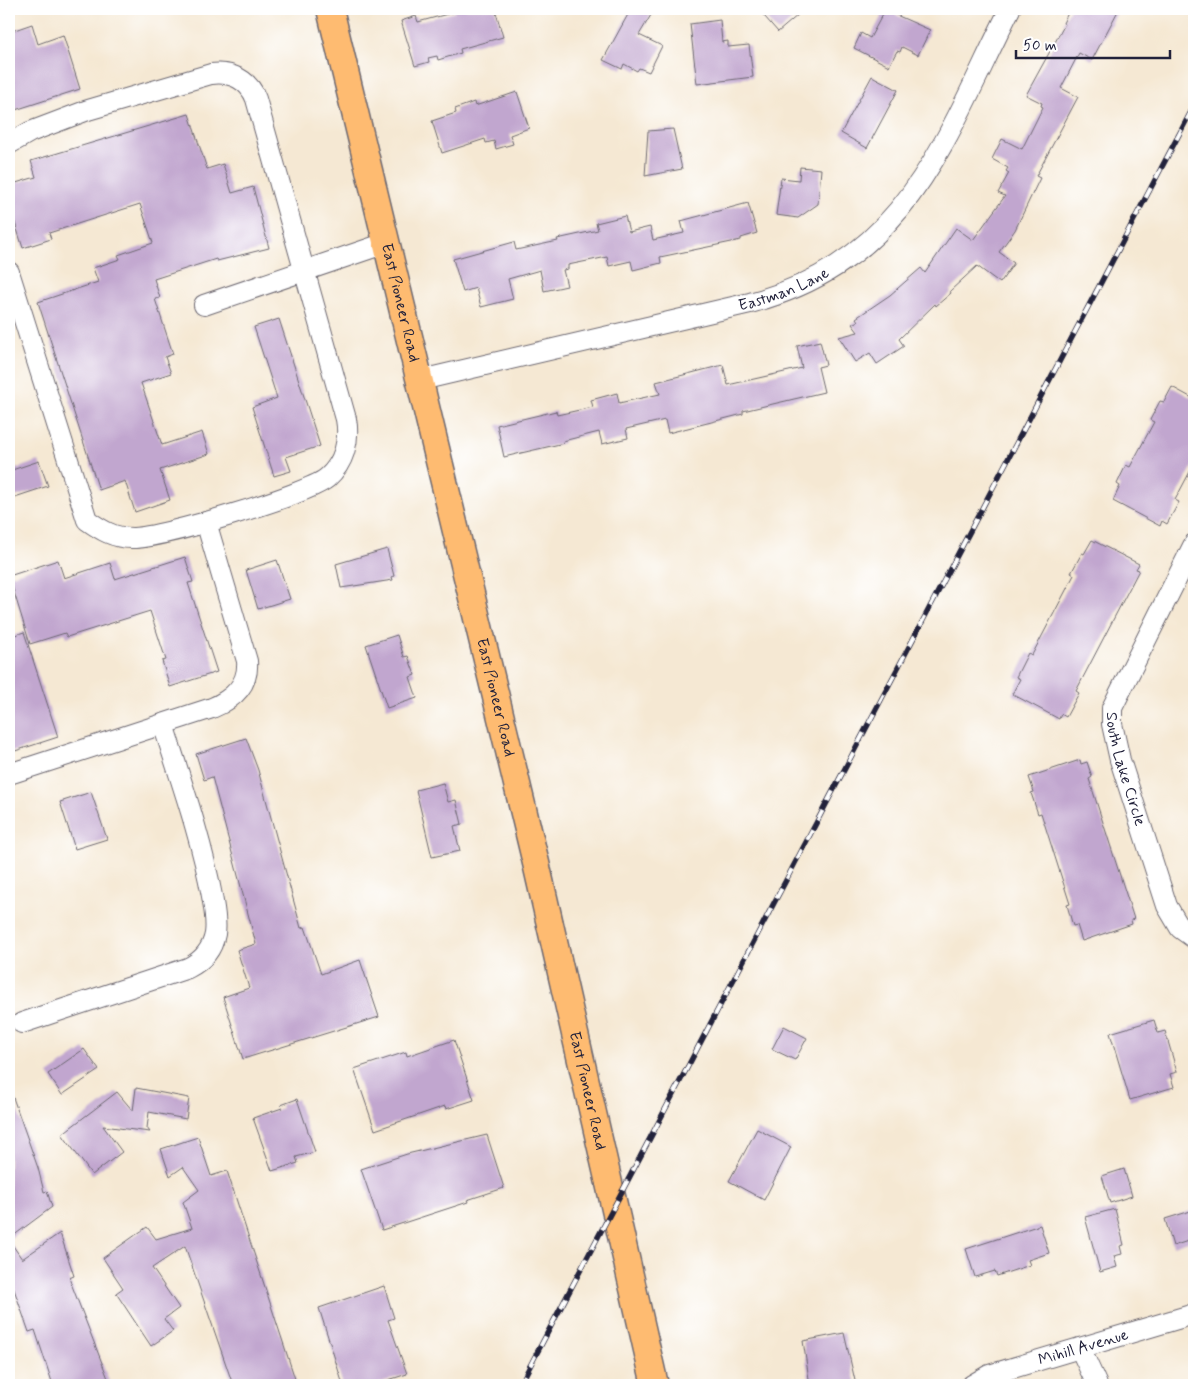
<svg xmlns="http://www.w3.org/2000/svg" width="1203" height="1394" font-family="Mynerve,sans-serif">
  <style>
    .building { fill: #c1a6cf }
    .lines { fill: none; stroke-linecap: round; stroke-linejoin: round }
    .minor-casing { stroke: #6c6770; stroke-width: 22 }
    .major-casing { stroke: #6c6770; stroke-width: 29 }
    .minor { stroke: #fff; stroke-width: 20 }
    .major { stroke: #febb71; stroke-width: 26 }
    .rail-casing { stroke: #22223b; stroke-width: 5.5 }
    .rail { stroke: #fff; stroke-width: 4; stroke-dasharray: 11; stroke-linecap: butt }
    .labels { text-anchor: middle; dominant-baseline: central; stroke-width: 4; stroke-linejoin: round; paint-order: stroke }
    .street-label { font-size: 16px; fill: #22223b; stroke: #fff }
  </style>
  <rect width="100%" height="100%" fill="#fff"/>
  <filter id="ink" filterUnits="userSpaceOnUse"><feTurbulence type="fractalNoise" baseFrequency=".02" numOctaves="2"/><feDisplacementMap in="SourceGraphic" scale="10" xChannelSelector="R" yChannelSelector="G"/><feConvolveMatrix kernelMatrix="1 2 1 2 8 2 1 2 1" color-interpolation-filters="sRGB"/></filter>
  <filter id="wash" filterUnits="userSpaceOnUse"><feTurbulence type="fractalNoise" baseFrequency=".0096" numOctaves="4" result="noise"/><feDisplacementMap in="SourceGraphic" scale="20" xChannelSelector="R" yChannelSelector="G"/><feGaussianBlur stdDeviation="1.12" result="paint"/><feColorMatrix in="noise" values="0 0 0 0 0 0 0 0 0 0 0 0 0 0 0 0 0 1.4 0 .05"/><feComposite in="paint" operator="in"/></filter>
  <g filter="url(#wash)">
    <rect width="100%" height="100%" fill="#f5e8d3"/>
    <g id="blocks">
      <path class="building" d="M 454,9 L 495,9 L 503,37 L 460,49 L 461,53 L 438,60 L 437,56 L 428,58 L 429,62 L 415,66 L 401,21 L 416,16 L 418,22 L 455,12 Z
        M 631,9 L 640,9 L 651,15 L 639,35 L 662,46 L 649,72 L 639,68 L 637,71 L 624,64 L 622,69 L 603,60 Z
        M 758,9 L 805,9 L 778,32 Z
        M 1070,9 L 1119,9 L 1092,60 L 1079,53 L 1061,88 L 1078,97 L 1036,176 L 1040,178 L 1015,230 L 999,252 L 1014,263 L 1000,283 L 977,266 L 950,291 L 951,293 L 936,306 L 935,304 L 899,339 L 904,346 L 877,364 L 870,353 L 855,362 L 839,337 L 858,332 L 852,324 L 858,321 L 856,318 L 890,295 L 921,268 L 925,273 L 956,228 L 973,240 L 1005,196 L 998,193 L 1009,173 L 1006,171 L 1008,168 L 992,159 L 1002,139 L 1022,149 L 1043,107 L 1041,106 L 1042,103 L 1026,95 L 1065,24 L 1063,23 Z
        M 885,10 L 930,30 L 918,55 L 902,47 L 900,52 L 897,51 L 889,66 L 854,48 L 861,33 L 870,38 Z
        M 720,20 L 722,42 L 728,41 L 728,47 L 749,45 L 753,77 L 697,84 L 690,24 Z
        M 32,24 L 38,44 L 63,35 L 80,89 L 9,112 L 9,32 Z
        M 872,76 L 898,90 L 867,148 L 841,133 Z
        M 517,92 L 529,128 L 510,135 L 513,144 L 496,149 L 494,141 L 486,143 L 485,139 L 442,153 L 432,121 L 456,113 L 455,109 L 474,102 L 475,106 Z
        M 189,114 L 207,169 L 223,164 L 232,193 L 253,187 L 269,248 L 217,261 L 216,259 L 154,279 L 160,298 L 155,299 L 173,354 L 165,357 L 171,373 L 141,383 L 162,445 L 202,432 L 209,454 L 160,470 L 170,500 L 135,512 L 125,481 L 99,490 L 38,302 L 98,282 L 93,268 L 120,259 L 118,255 L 153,243 L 140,204 L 49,233 L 51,239 L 23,248 L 9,204 L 9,185 L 36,177 L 31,161 Z
        M 673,129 L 682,169 L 645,176 L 648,131 Z
        M 800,167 L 821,169 L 818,204 L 798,218 L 776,215 L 781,178 L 799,180 Z
        M 748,203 L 757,233 L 741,238 L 741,240 L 660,257 L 661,263 L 633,270 L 631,261 L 609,266 L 607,257 L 568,265 L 568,269 L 563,270 L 567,286 L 544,291 L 540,270 L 508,279 L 513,299 L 481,307 L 476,288 L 463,292 L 453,259 L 514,242 L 516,250 L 558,241 L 557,239 L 598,230 L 596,223 L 625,216 L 629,232 L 650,227 L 653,240 L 684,233 L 681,221 Z
        M 279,319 L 320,446 L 286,457 L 291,471 L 274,476 L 252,407 L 277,398 L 254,327 Z
        M 820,341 L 826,365 L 818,367 L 824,392 L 743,411 L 743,414 L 668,433 L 665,420 L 626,429 L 628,438 L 602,444 L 599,432 L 563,441 L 564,443 L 504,457 L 497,425 L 556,411 L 557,415 L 593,407 L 591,400 L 617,393 L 619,403 L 660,394 L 656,382 L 723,365 L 728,385 L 802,368 L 797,346 Z
        M 1172,387 L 1194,399 L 1194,464 L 1175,500 L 1179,502 L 1167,524 L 1162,521 L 1160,526 L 1113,501 L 1120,486 L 1117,484 L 1126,465 L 1130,467 L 1154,422 L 1150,420 L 1160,401 L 1164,402 Z
        M 39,461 L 48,486 L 9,499 L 9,471 Z
        M 1092,540 L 1139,564 L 1136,569 L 1139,570 L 1076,691 L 1079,693 L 1066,717 L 1061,714 L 1059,719 L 1012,694 L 1020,679 L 1016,677 L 1028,653 L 1032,655 L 1074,575 L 1071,573 L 1082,553 L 1084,554 Z
        M 387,549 L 394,576 L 392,577 L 393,580 L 341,588 L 336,564 Z
        M 185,557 L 193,582 L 188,583 L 217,672 L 170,687 L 162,661 L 166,660 L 150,611 L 67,637 L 65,633 L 30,644 L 9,576 L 58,560 L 64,578 L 110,563 L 115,579 Z
        M 277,560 L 290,599 L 258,609 L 246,570 Z
        M 24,632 L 58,737 L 9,753 L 9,637 Z
        M 397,635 L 404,657 L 408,656 L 415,675 L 410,677 L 417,698 L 387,708 L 366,645 Z
        M 246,738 L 258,770 L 301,928 L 305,927 L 321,974 L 360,960 L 379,1017 L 243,1059 L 223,997 L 249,988 L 237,950 L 256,944 L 212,777 L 204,780 L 196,754 Z
        M 1080,760 L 1081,764 L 1087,762 L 1092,777 L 1089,779 L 1134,919 L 1131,920 L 1132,924 L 1082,941 L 1077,925 L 1073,926 L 1067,905 L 1070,904 L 1041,813 L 1038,814 L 1031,793 L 1034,792 L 1029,777 Z
        M 443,783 L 448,802 L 456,800 L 462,824 L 454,826 L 460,851 L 432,857 L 416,790 Z
        M 91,792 L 107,839 L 75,849 L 60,802 Z
        M 1154,1020 L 1158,1033 L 1165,1031 L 1177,1072 L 1170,1074 L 1174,1087 L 1130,1100 L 1110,1033 Z
        M 784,1026 L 807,1038 L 795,1060 L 772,1049 Z
        M 454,1040 L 474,1100 L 446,1109 L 445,1106 L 375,1130 L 354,1069 L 406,1052 L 407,1056 Z
        M 84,1049 L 99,1070 L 62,1095 L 48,1074 Z
        M 136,1088 L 189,1098 L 186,1119 L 149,1112 L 147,1128 L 150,1132 L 103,1126 L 122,1152 L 92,1175 L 62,1134 L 117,1092 L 133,1111 Z
        M 9,1092 L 11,1092 L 38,1168 L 44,1192 L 47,1191 L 52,1207 L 9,1239 Z
        M 297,1099 L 315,1152 L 296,1157 L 298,1163 L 272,1171 L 253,1118 L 282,1108 L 281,1105 Z
        M 757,1129 L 791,1147 L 764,1200 L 729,1181 Z
        M 487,1135 L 504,1188 L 467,1200 L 468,1202 L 382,1230 L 361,1169 L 407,1154 Z
        M 198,1137 L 211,1176 L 227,1171 L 296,1382 L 287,1385 L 233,1385 L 185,1246 L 152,1268 L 179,1308 L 164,1319 L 173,1331 L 151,1346 L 116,1293 L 123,1288 L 103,1258 L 147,1227 L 156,1239 L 192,1228 L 183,1202 L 199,1190 L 183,1167 L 170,1176 L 161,1149 Z
        M 1124,1169 L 1132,1196 L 1110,1203 L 1102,1176 Z
        M 1115,1209 L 1124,1245 L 1120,1246 L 1122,1254 L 1114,1256 L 1117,1267 L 1100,1272 L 1085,1217 Z
        M 1194,1210 L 1194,1239 L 1173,1246 L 1165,1219 Z
        M 1040,1225 L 1049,1253 L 1028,1260 L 1030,1265 L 997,1276 L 995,1271 L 975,1277 L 966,1249 Z
        M 60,1233 L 74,1276 L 69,1278 L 109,1381 L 97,1385 L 53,1385 L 35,1330 L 29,1332 L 9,1275 L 9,1240 L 22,1259 Z
        M 384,1286 L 394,1318 L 388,1320 L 407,1374 L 373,1385 L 343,1385 L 319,1308 Z
        M 844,1333 L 856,1385 L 810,1385 L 803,1341 Z"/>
    </g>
  </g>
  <g filter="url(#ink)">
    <use href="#blocks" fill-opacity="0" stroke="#6c6770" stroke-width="1"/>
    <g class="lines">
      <defs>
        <g id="minor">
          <path d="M 9,144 L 30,132 L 88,110 L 211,74 C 231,71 249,80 256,99 L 346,419 C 350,441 344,463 327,478 C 308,494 159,539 132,538 C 114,538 101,530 87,520 L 9,272"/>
          <path d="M 204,305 L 386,243"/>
          <path id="s1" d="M 421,380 L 750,303 C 908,261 944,140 1010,9"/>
          <path id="s2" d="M 1194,544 L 1112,708 L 1112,724 L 1120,760 L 1167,906 L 1180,928 L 1194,938"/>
          <path d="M 9,774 L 212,708 C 233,699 249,685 247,661 L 206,522"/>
          <path d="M 22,1023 L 188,968 C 202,961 212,950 215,934 C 217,921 214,908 212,896 C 201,837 181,781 163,724"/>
          <path d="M 1080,1348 L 1097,1385"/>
          <path id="s3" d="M 972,1385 L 989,1375 L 1194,1314"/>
        </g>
        <g id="major">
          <path id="s4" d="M 330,9 L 536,863 L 655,1385"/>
        </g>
      </defs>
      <use href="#minor" class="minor-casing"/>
      <use href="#major" class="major-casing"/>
      <use href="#minor" class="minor"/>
      <use href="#major" class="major"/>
      <defs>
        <path id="rail" d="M 520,1385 L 1194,106"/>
      </defs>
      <use href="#rail" class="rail-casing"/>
      <use href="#rail" class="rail"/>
    </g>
  </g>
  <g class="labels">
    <g class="street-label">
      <text stroke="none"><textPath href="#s1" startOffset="374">Eastman Lane</textPath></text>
      <text stroke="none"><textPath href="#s4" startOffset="302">East Pioneer Road</textPath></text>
      <text stroke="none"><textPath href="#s4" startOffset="708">East Pioneer Road</textPath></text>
      <text stroke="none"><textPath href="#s2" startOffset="246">South Lake Circle</textPath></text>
      <text stroke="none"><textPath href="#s4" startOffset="1112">East Pioneer Road</textPath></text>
      <text stroke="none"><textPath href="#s3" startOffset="118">Mihill Avenue</textPath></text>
    </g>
  </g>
  <rect width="1203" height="1394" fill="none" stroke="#fff" stroke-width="30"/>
  <path d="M1016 50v8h154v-8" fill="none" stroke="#22223b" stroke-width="2.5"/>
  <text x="1023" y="50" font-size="15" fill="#22223b" stroke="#ffffff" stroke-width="4" paint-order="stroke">50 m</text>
</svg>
